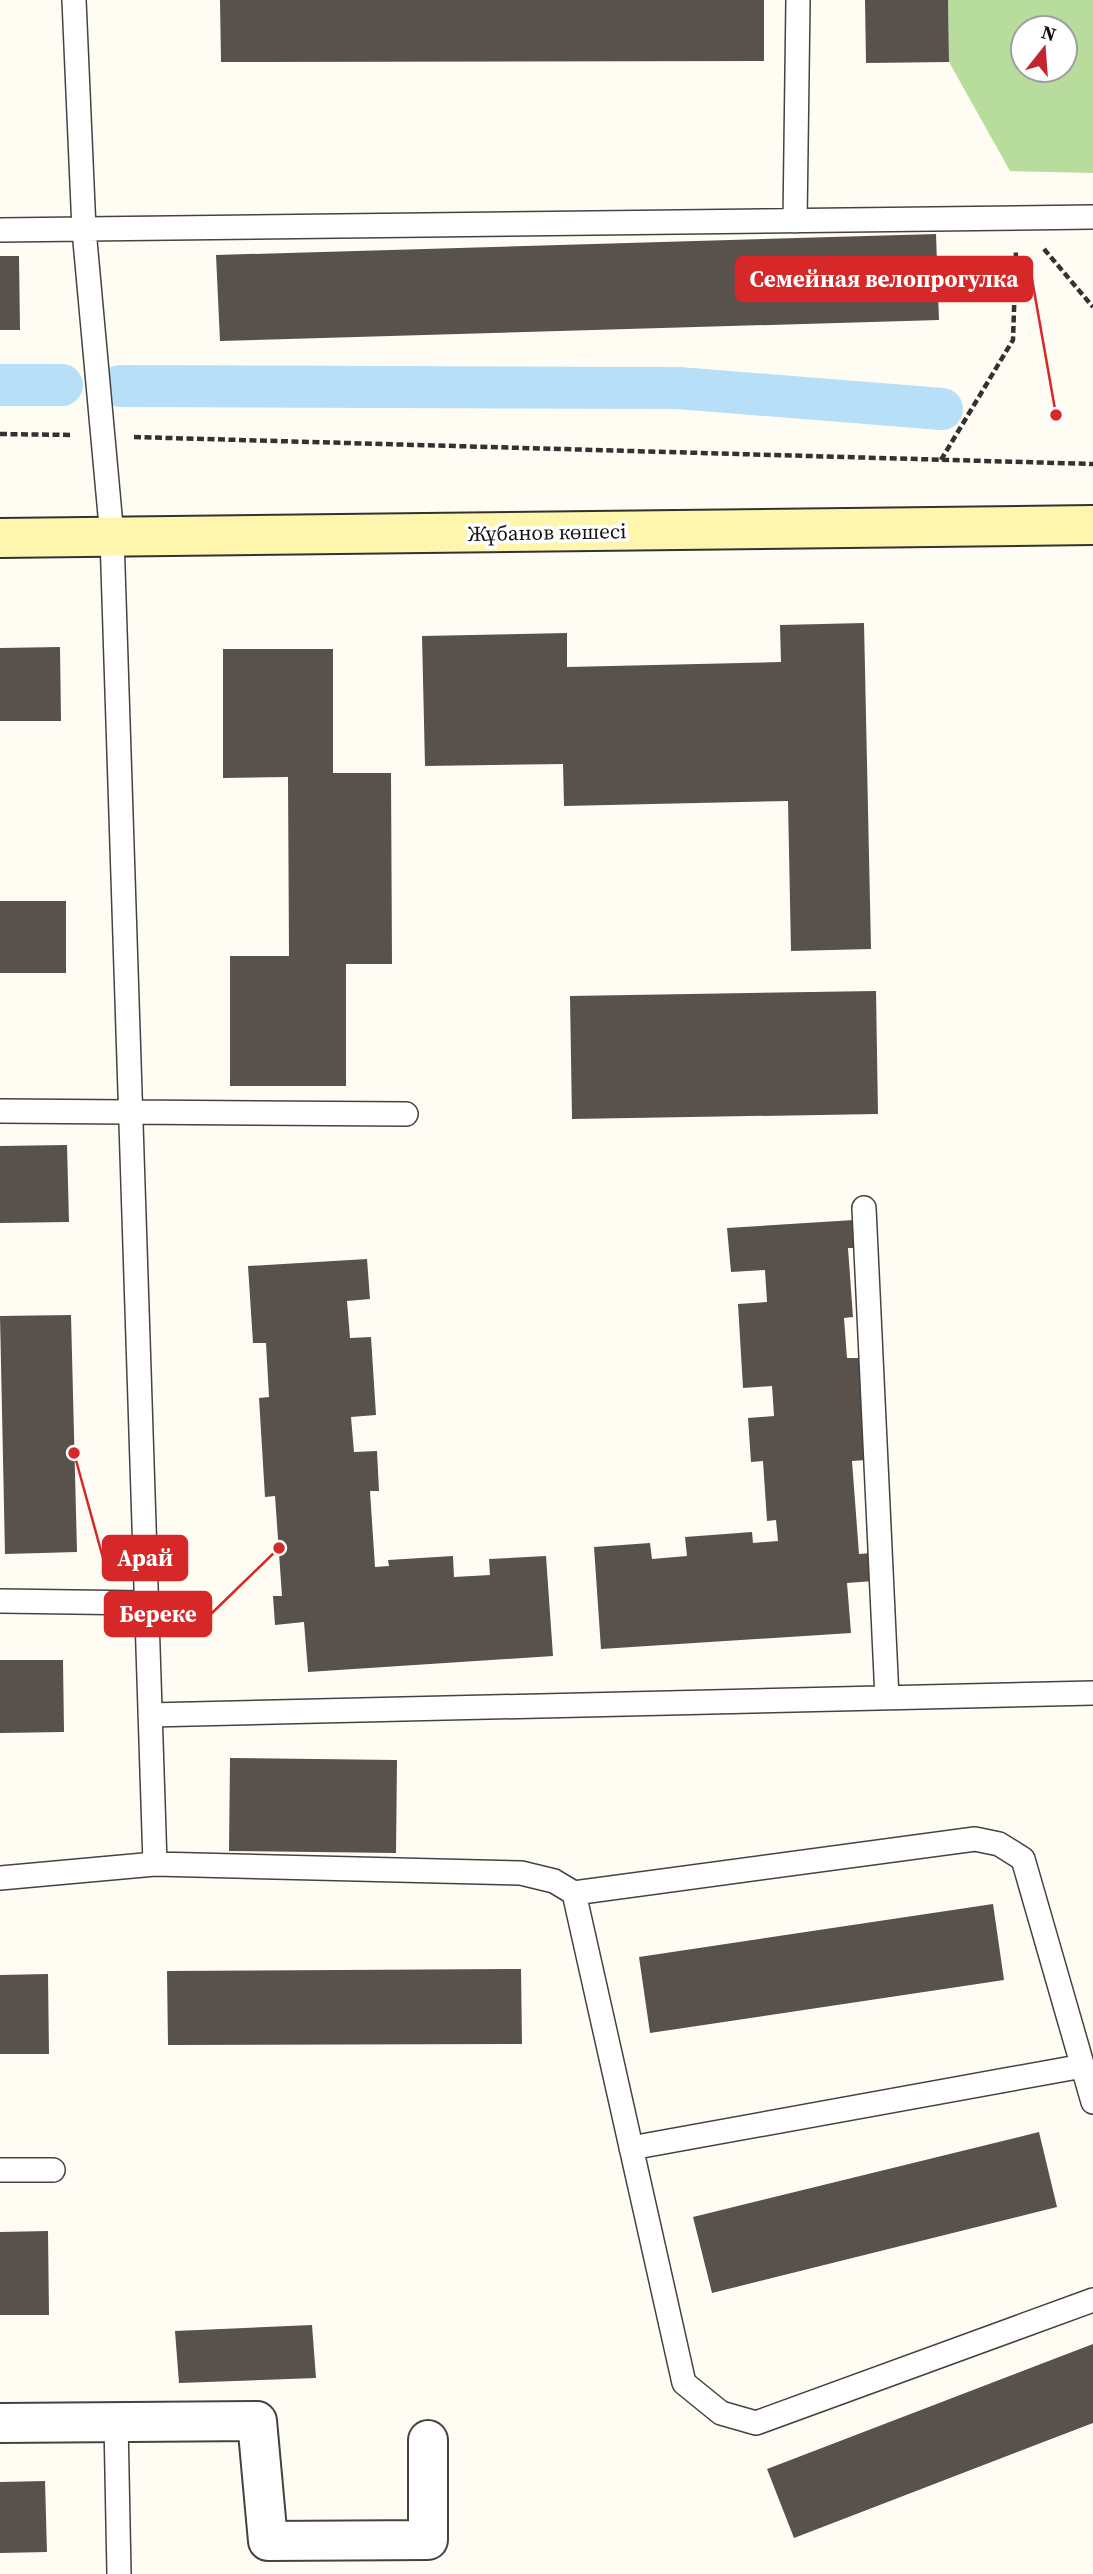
<svg xmlns="http://www.w3.org/2000/svg" width="1093" height="2574" font-family="'Source Serif 4',serif">
  <style>
    .forest { fill: #b8dc9b; fill-rule: evenodd }
    .lines { fill: none; stroke-linecap: round; stroke-linejoin: round }
    .canal { stroke: #b7dff7; stroke-width: 42 }
    .building { fill: #59514c }
    .service-casing { stroke: #434343; stroke-width: 26 }
    .minor-casing { stroke: #434343; stroke-width: 42 }
    .secondary-casing { stroke: #323232; stroke-width: 42 }
    .path { stroke: #323232; stroke-width: 4.5; stroke-dasharray: 7 3.5; stroke-linecap: butt }
    .service { stroke: #fff; stroke-width: 23 }
    .minor { stroke: #fff; stroke-width: 38 }
    .secondary { stroke: #fff6ae; stroke-width: 38 }
    .labels { text-anchor: middle; dominant-baseline: central; stroke-width: 7; stroke-linejoin: round; paint-order: stroke }
    .street-label { font-size: 21px; fill: #101010; stroke: #fff }
    .leader { fill: none; stroke: #d62828; stroke-width: 2.5 }
    .callout-dot { fill: #d62828; stroke: #fff; stroke-width: 2.5 }
    .callout { fill: #d62828; stroke: #d62828; stroke-width: 2.5 }
    .callout-label { font-size: 23px; text-anchor: middle; font-weight: bold; fill: #fff }
  </style>
  <rect width="100%" height="100%" fill="#fffdf3"/>
  <path class="forest" d="M 948,0 L 1093,0 L 1093,173 L 1010,171 L 949,62 ZM 1023,28 L 1065,28 L 1065,70 L 1023,70 Z"/>
  <g class="lines">
    <path class="canal" d="M 0,385 L 62,385
      M 120,386 L 678,388 L 942,409"/>
  </g>
  <path class="building" d="M 220,0 L 764,0 L 764,61 L 221,62 Z
    M 865,0 L 948,0 L 949,62 L 866,63 Z
    M 936,234 L 939,320 L 220,341 L 216,255 Z
    M 0,256 L 19,256 L 20,330 L 0,330 Z
    M 864,623 L 871,949 L 791,951 L 788,801 L 564,806 L 563,764 L 425,766 L 422,636 L 567,633 L 567,667 L 781,662 L 780,625 Z
    M 60,647 L 61,721 L 0,721 L 0,648 Z
    M 223,649 L 333,649 L 333,773 L 391,773 L 392,964 L 346,964 L 346,1086 L 230,1086 L 230,956 L 289,956 L 288,777 L 223,778 Z
    M 0,901 L 66,901 L 66,973 L 0,973 Z
    M 876,991 L 878,1114 L 572,1119 L 570,996 Z
    M 67,1145 L 69,1222 L 0,1223 L 0,1146 Z
    M 854,1220 L 855,1248 L 848,1248 L 853,1317 L 844,1318 L 847,1358 L 860,1358 L 866,1460 L 852,1461 L 859,1554 L 872,1553 L 874,1581 L 847,1583 L 851,1633 L 601,1649 L 594,1547 L 650,1543 L 652,1559 L 687,1556 L 685,1537 L 752,1532 L 753,1543 L 778,1541 L 776,1520 L 767,1521 L 763,1461 L 751,1462 L 748,1418 L 774,1416 L 772,1386 L 743,1388 L 738,1304 L 767,1302 L 765,1270 L 731,1272 L 727,1228 Z
    M 367,1259 L 370,1299 L 347,1301 L 350,1338 L 371,1337 L 376,1415 L 351,1417 L 354,1452 L 377,1451 L 379,1491 L 370,1491 L 375,1567 L 389,1566 L 388,1560 L 453,1556 L 454,1577 L 490,1575 L 489,1559 L 546,1556 L 553,1656 L 308,1672 L 304,1622 L 275,1625 L 273,1596 L 282,1596 L 275,1496 L 265,1497 L 259,1398 L 269,1397 L 266,1343 L 253,1343 L 248,1266 Z
    M 71,1315 L 77,1552 L 5,1554 L 0,1316 Z
    M 0,1660 L 63,1660 L 64,1732 L 0,1733 Z
    M 230,1758 L 397,1760 L 396,1853 L 229,1851 Z
    M 993,1904 L 1004,1980 L 650,2033 L 639,1957 Z
    M 521,1969 L 522,2044 L 168,2045 L 167,1971 Z
    M 48,1974 L 49,2054 L 0,2054 L 0,1975 Z
    M 1039,2132 L 1057,2207 L 712,2293 L 693,2217 Z
    M 48,2231 L 49,2315 L 0,2315 L 0,2232 Z
    M 312,2325 L 316,2378 L 179,2383 L 175,2331 Z
    M 1093,2344 L 1093,2423 L 794,2538 L 767,2469 Z
    M 45,2481 L 47,2552 L 0,2553 L 0,2482 Z"/>
  <g class="lines">
    <defs>
      <path id="service" d="M 74,0 L 84,230 L 112,537 L 155,1864
        M 795,221 L 798,0
        M 0,230 L 1093,217
        M 0,1111 L 406,1114
        M 864,1208 L 887,1698
        M 0,1601 L 146,1603
        M 150,1715 L 1093,1693
        M 0,1878 L 155,1864 L 521,1873 L 554,1881 L 574,1893 L 684,2383 L 721,2413 L 756,2423 L 1093,2300
        M 574,1893 L 975,1839 L 999,1844 L 1023,1859 L 1093,2102
        M 631,2148 L 1083,2066
        M 0,2170 L 53,2170
        M 116,2422 L 119,2574"/>
      <path id="minor" d="M 0,2423 L 257,2421 L 268,2541 L 428,2540 L 428,2440"/>
      <path id="secondary" d="M 0,538 L 1093,525"/>
    </defs>
    <use href="#service" class="service-casing"/>
    <use href="#minor" class="minor-casing"/>
    <use href="#secondary" class="secondary-casing"/>
    <path class="path" d="M 1044,249 L 1093,307
      M 0,434 L 73,435
      M 134,437 L 1093,464
      M 941,460 L 1013,340 L 1016,250"/>
    <use href="#service" class="service"/>
    <use href="#minor" class="minor"/>
    <use href="#secondary" class="secondary"/>
  </g>
  <g class="labels">
    <g class="street-label">
      <text transform="translate(547 532) rotate(-1)">Жұбанов көшесі</text>
    </g>
  </g>
  <path class="leader" d="M1056 415L1032 279M74 1453L103 1558M279 1548L211 1614"/>
  <g class="callout-dot">
    <circle cx="1056" cy="415" r="7"/>
    <circle cx="74" cy="1453" r="7"/>
    <circle cx="279" cy="1548" r="7"/>
  </g>
  <g class="callout">
    <rect x="736" y="257" width="296" height="44" rx="7"/>
    <rect x="103" y="1536" width="84" height="44" rx="7"/>
    <rect x="105" y="1592" width="106" height="44" rx="7"/>
  </g>
  <g class="callout-label">
    <text x="884" y="287">Семейная велопрогулка</text>
    <text x="145" y="1566">Арай</text>
    <text x="158" y="1622">Береке</text>
  </g>
  <g transform="translate(1044 49) rotate(17)"><circle r="33" fill="#ffffff" stroke="#9f9f9f" stroke-width="2"/>
  <path d="M0-5L12 26L0 18L-12 26Z" fill="#c3252d"/>
  <text y="-10" font-size="19" font-weight="bold" text-anchor="middle" fill="#101010">N</text>
  </g>
</svg>
